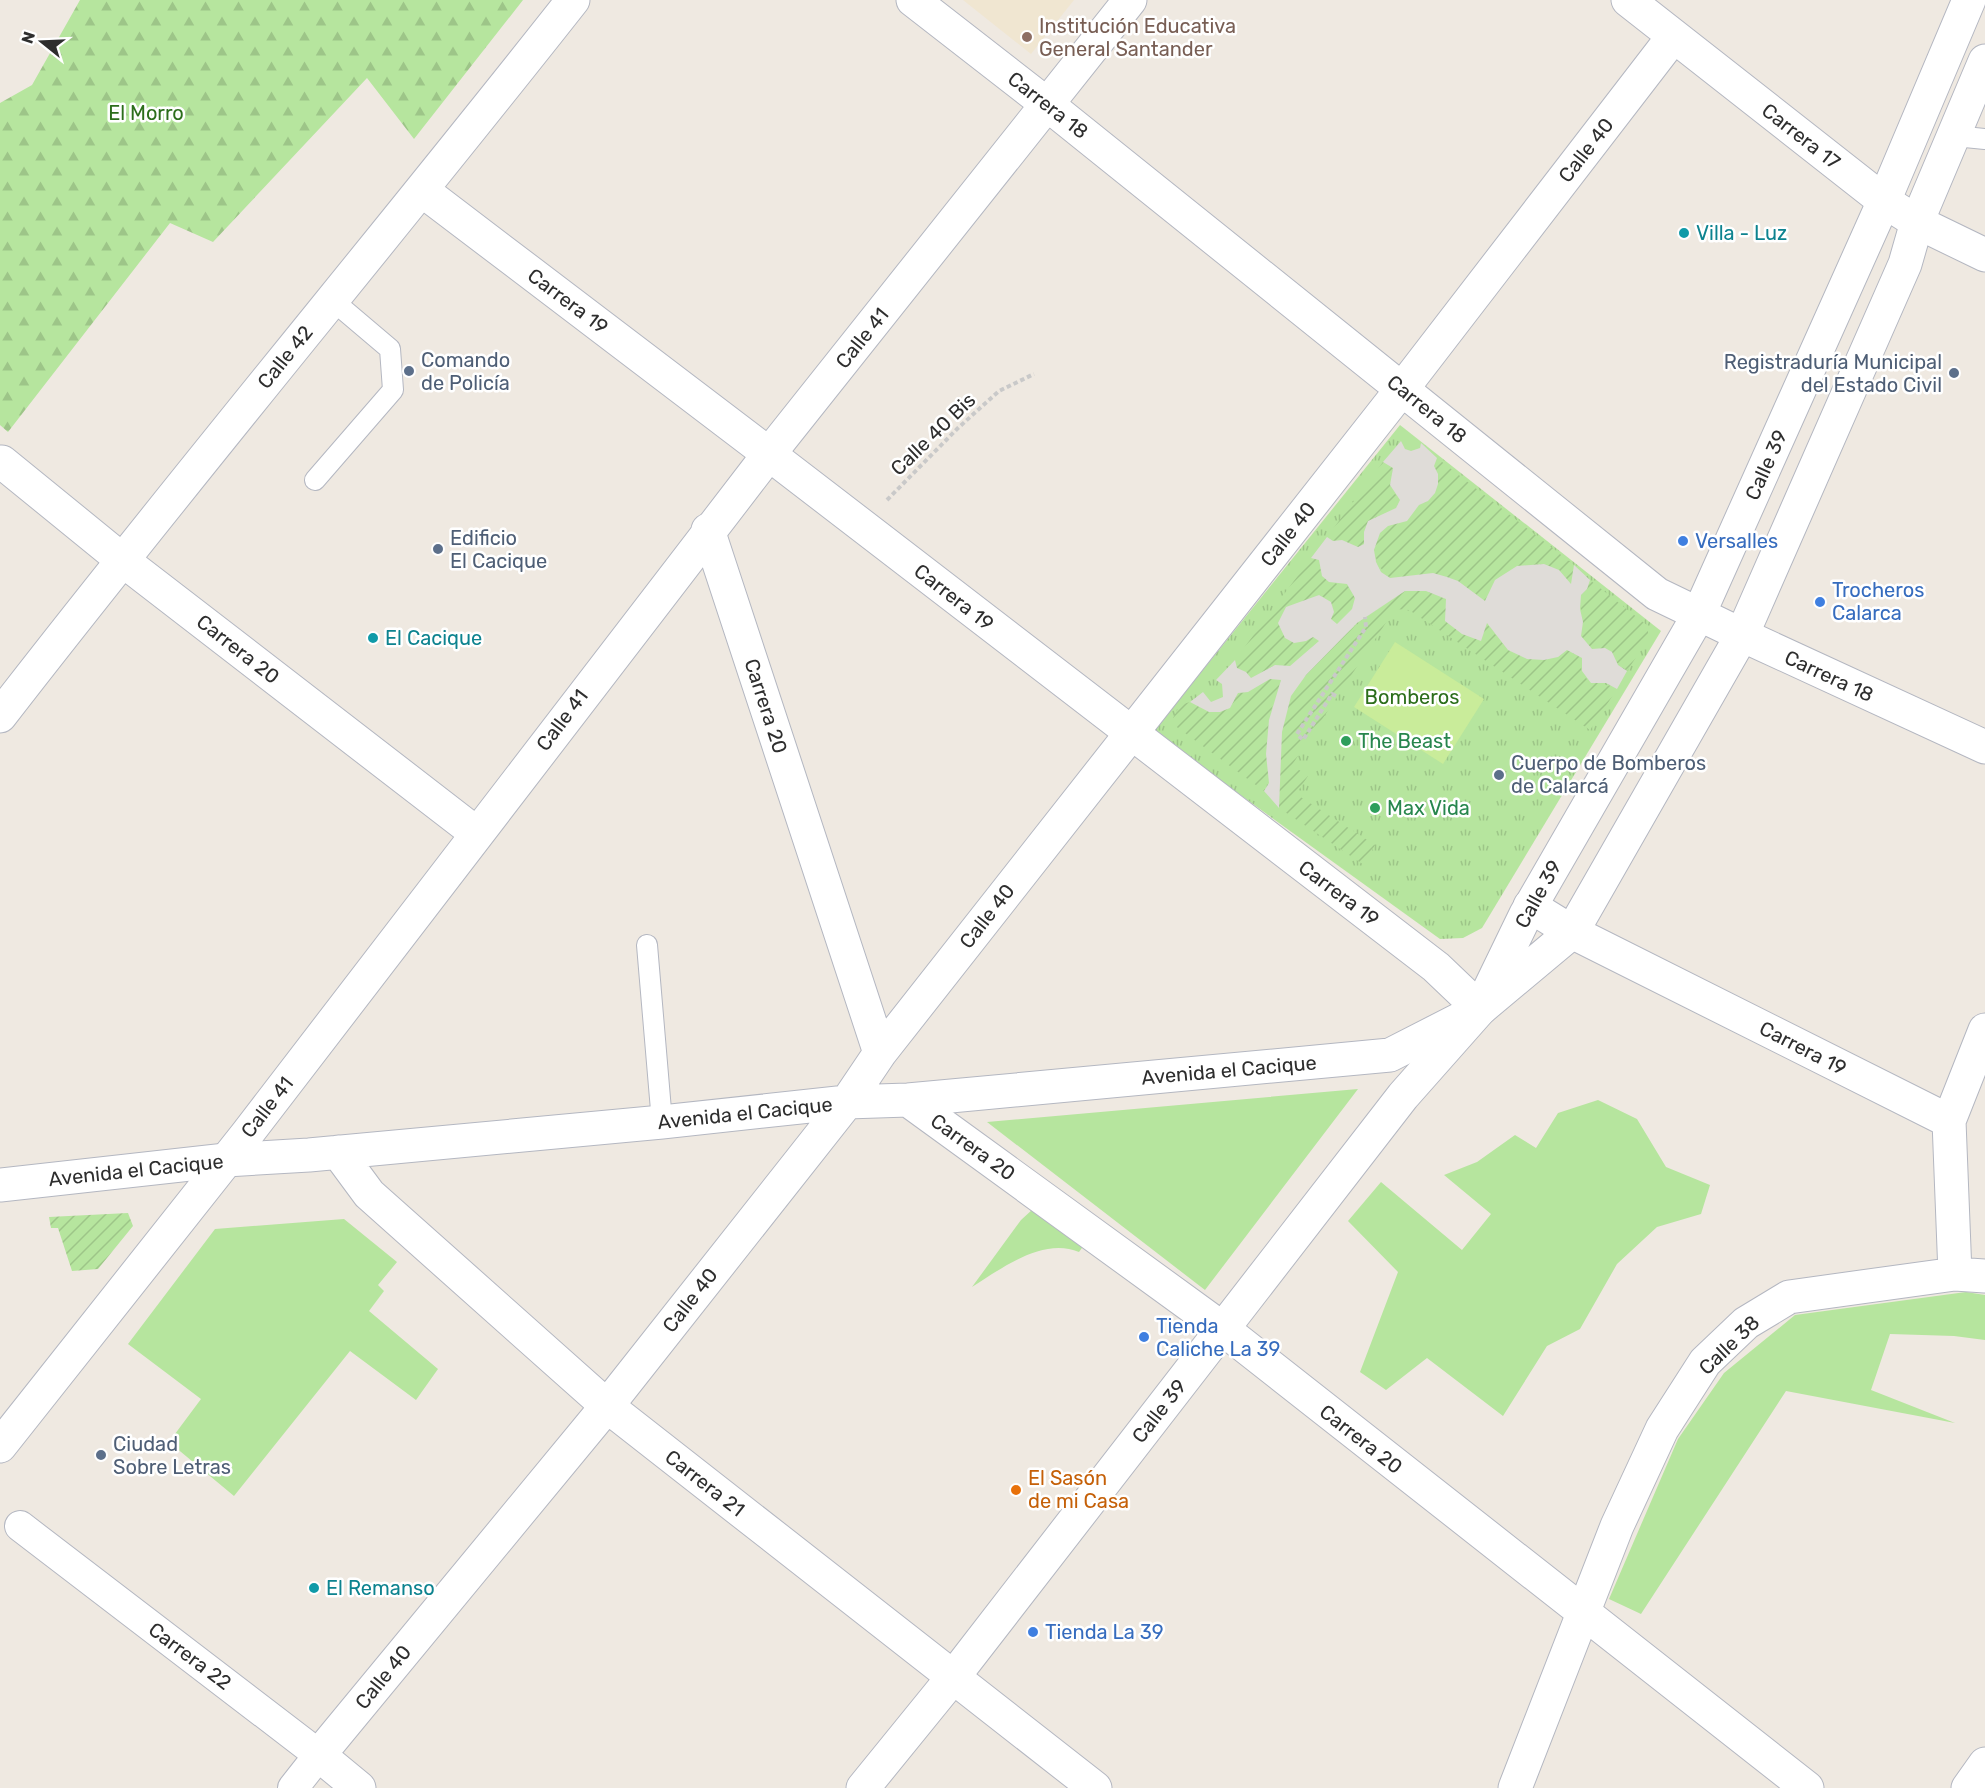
<svg xmlns="http://www.w3.org/2000/svg" width="1985" height="1788" font-family="Rubik,sans-serif">
  <style>
    .education { fill: #f0e6d1 }
    .grass { fill: #b6e59e }
    .forest { fill: url(#forest-firs) }
    .park { fill: url(#park-tufts) }
    .garden { fill: url(#garden-furrows) }
    .pitch { fill: #c9ec9a }
    .plaza { fill: #dfdcd8 }
    .lines { fill: none; stroke-linecap: round; stroke-linejoin: round }
    .service-casing { stroke: #b4b7c1; stroke-width: 22 }
    .pedestrian-casing { stroke: #b4b7c1; stroke-width: 32 }
    .minor-casing { stroke: #b4b7c1; stroke-width: 35 }
    .tertiary-casing { stroke: #b4b7c1; stroke-width: 35 }
    .path { stroke: #c9c9c9; stroke-width: 4; stroke-dasharray: 4.5 3; stroke-linecap: butt }
    .service { stroke: #fff; stroke-width: 20 }
    .pedestrian { stroke: #fff; stroke-width: 30 }
    .minor { stroke: #fff; stroke-width: 33 }
    .tertiary { stroke: #fff; stroke-width: 33 }
    .education-dot { fill: #8d6e63; stroke: #fff; stroke-width: 2 }
    .culture-dot { fill: #0f9aa8; stroke: #fff; stroke-width: 2 }
    .service-dot { fill: #5c6f8a; stroke: #fff; stroke-width: 2 }
    .shop-dot { fill: #3f7fe0; stroke: #fff; stroke-width: 2 }
    .leisure-dot { fill: #2e9e5b; stroke: #fff; stroke-width: 2 }
    .food-dot { fill: #e8710a; stroke: #fff; stroke-width: 2 }
    .labels { text-anchor: middle; dominant-baseline: central; stroke-width: 5; stroke-linejoin: round; paint-order: stroke }
    .education-label { font-size: 20px; fill: #785e54; stroke: #fff; text-anchor: start }
    .street-label { font-size: 20px; fill: #2e2e2e; stroke: #fff }
    .park-label { font-size: 20px; fill: #2c6e1b; stroke: #fff }
    .culture-label { font-size: 20px; fill: #0d838f; stroke: #fff; text-anchor: start }
    .service-label { font-size: 20px; fill: #4e5e75; stroke: #fff; text-anchor: start }
    .shop-label { font-size: 20px; fill: #366cbe; stroke: #fff; text-anchor: start }
    .leisure-label { font-size: 20px; fill: #27864d; stroke: #fff; text-anchor: start }
    .food-label { font-size: 20px; fill: #c56008; stroke: #fff; text-anchor: start }
  </style>
  <defs>
    <pattern id="forest-firs" width="22" height="20" patternUnits="userSpaceOnUse" patternTransform="scale(1.5)"><rect width="22" height="20" fill="#b6e59e"/><path d="M5 1l3.5 6h-7zM16 11l3.5 6h-7z" fill="#9dc588"/></pattern>
    <pattern id="park-tufts" width="24" height="20" patternUnits="userSpaceOnUse" patternTransform="scale(1.5)"><rect width="24" height="20" fill="#b6e59e"/><path d="M3 7l-1-3M5 7V3M7 7l1-3M15 17l-1-3M17 17v-4M19 17l1-3" fill="none" stroke="#9dc588"/></pattern>
    <pattern id="garden-furrows" width="10" height="10" patternUnits="userSpaceOnUse" patternTransform="scale(1.5)"><rect width="10" height="10" fill="#b6e59e"/><path d="M-1 1l2-2M0 10L10 0M9 11l2-2" fill="none" stroke="#9dc588"/></pattern>
  </defs>
  <rect width="100%" height="100%" fill="#efe9e1"/>
  <path class="education" d="M 963,0 L 1074,0 L 1031,54 Z"/>
  <path class="grass" d="M 1358,1089 L 1205,1290 L 987,1122 Z
    M 1598,1100 L 1637,1119 L 1666,1167 L 1710,1185 L 1701,1214 L 1657,1227 L 1617,1264 L 1580,1329 L 1547,1346 L 1503,1416 L 1427,1358 L 1386,1390 L 1360,1372 L 1398,1272 L 1348,1221 L 1381,1182 L 1462,1250 L 1491,1214 L 1444,1175 L 1477,1162 L 1515,1135 L 1536,1148 L 1558,1113 Z
    M 1033,1209 L 1084,1245 L 1079,1252 C 1043,1237 1002,1268 972,1287 L 1021,1220 Z
    M 344,1219 L 397,1262 L 378,1285 L 384,1291 L 369,1311 L 438,1369 L 416,1400 L 350,1351 L 234,1496 L 169,1442 L 201,1399 L 128,1344 L 215,1229 Z
    M 1966,1292 L 1985,1295 L 1985,1340 L 1954,1336 L 1890,1334 L 1871,1390 L 1955,1423 L 1786,1391 L 1641,1614 L 1609,1599 L 1678,1439 L 1724,1373 L 1795,1315 Z"/>
  <path class="forest" d="M 80,0 L 523,0 L 414,139 L 367,78 L 213,242 L 170,223 L 8,432 L 0,425 L 0,103 L 32,85 Z"/>
  <path class="park" d="M 1400,425 L 1661,631 L 1482,928 L 1463,938 L 1440,939 L 1153,732 Z"/>
  <path class="garden" d="M 1437,458 L 1574,565 L 1571,584 L 1559,570 L 1544,564 L 1517,566 L 1495,580 L 1485,601 L 1473,592 L 1408,577 L 1390,578 C 1374,565 1366,540 1388,526 C 1391,525 1394,524 1397,523 C 1408,516 1415,506 1428,501 L 1434,466 Z
    M 1383,462 L 1393,468 C 1388,480 1391,490 1400,500 L 1396,508 L 1378,514 L 1364,532 L 1364,544 L 1358,548 C 1348,541 1336,544 1327,537 Z
    M 1311,558 L 1319,560 L 1319,568 L 1338,585 L 1347,584 L 1355,598 L 1352,609 L 1337,624 L 1331,619 L 1332,616 L 1328,599 L 1319,595 L 1282,612 L 1278,623 L 1300,643 L 1313,637 L 1320,641 L 1290,666 L 1275,665 L 1251,678 L 1237,668 L 1235,660 Z
    M 1590,580 L 1648,626 L 1648,639 L 1627,671 L 1598,647 L 1592,649 L 1581,636 C 1583,622 1580,609 1581,595 L 1587,589 Z
    M 1405,591 L 1426,591 L 1446,599 L 1486,623 L 1508,650 L 1558,657 L 1567,650 L 1582,658 C 1576,687 1601,680 1617,689 L 1590,730 L 1409,610 L 1395,609 L 1292,765 L 1308,776 L 1296,794 L 1375,845 L 1364,865 L 1279,808 C 1280,772 1277,731 1290,697 C 1304,665 1373,608 1405,591 Z
    M 1270,679 L 1281,680 C 1277,693 1271,708 1269,721 C 1266,740 1272,778 1264,791 L 1174,725 L 1173,718 L 1180,705 L 1190,702 L 1209,712 L 1230,708 L 1238,693 L 1249,692 Z
    M 128,1213 L 133,1226 L 98,1269 L 72,1271 L 58,1228 L 51,1228 L 49,1217 Z"/>
  <path class="pitch" d="M 1395,642 L 1484,699 L 1443,764 L 1354,707 Z"/>
  <path class="plaza" d="M 1401,441 L 1405,449 L 1411,451 L 1420,448 L 1421,443 L 1437,458 L 1434,466 L 1438,474 L 1438,484 L 1435,493 L 1428,501 L 1419,505 L 1407,521 L 1388,526 L 1380,533 L 1374,550 L 1376,562 L 1381,572 L 1390,578 L 1433,573 L 1447,577 L 1458,581 L 1485,601 L 1495,580 L 1517,566 L 1544,564 L 1559,570 L 1571,584 L 1574,565 L 1590,580 L 1587,589 L 1581,595 L 1580,609 L 1583,622 L 1581,636 L 1592,649 L 1605,648 L 1612,652 L 1618,665 L 1627,671 L 1617,689 L 1606,683 L 1591,683 L 1582,671 L 1582,658 L 1567,650 L 1558,657 L 1544,660 L 1527,659 L 1508,650 L 1487,623 L 1481,641 L 1462,634 L 1445,621 L 1446,599 L 1426,591 L 1405,591 L 1357,623 L 1306,675 L 1291,696 L 1282,732 L 1279,808 L 1264,791 L 1269,783 L 1266,754 L 1269,720 L 1281,680 L 1270,679 L 1248,692 L 1238,693 L 1230,708 L 1220,712 L 1209,712 L 1190,702 L 1203,692 L 1211,702 L 1223,697 L 1222,684 L 1216,680 L 1235,660 L 1237,668 L 1246,672 L 1251,678 L 1275,665 L 1290,666 L 1319,641 L 1313,637 L 1306,641 L 1294,643 L 1285,638 L 1278,623 L 1286,607 L 1319,595 L 1331,602 L 1334,612 L 1331,619 L 1337,624 L 1352,609 L 1355,598 L 1347,584 L 1329,582 L 1322,576 L 1319,560 L 1311,558 L 1327,537 L 1333,541 L 1342,540 L 1358,547 L 1364,544 L 1364,532 L 1368,521 L 1396,508 L 1400,500 L 1390,485 L 1393,468 L 1383,462 Z"/>
  <g class="lines">
    <defs>
      <path id="service" d="M 1955,136 L 1985,139
        M 315,480 L 393,390 L 390,349 L 331,299
        M 647,945 L 662,1122"/>
      <path id="pedestrian" d="M 20,1526 L 319,1755 L 293,1788"/>
      <path id="minor" d="M 913,0 L 1048,105 L 1657,594 L 1742,635 L 1905,264 L 1917,222 L 1985,61
        M 1628,0 L 1884,201 L 1969,0
        M 423,191 L 769,454 L 1130,0
        M 2,462 L 121,559 L 476,833
        M 708,530 L 880,1053
        M 0,716 C 187,474 384,240 573,0
        M 1530,906 L 1572,932 L 1949,1121
        M 908,1100 L 1223,1329 L 1807,1788
        M 338,1152 L 369,1194 L 607,1406 L 1095,1788
        M 0,1185 L 226,1160 L 309,1155 L 662,1122 L 847,1102 L 908,1100 L 1390,1055 L 1480,1009
        M 1955,1274 L 1949,1121 L 1985,1030
        M 359,1788 L 319,1755 L 607,1406 L 847,1102 L 880,1053 L 1402,389 L 1673,37
        M 1515,1788 L 1617,1526 L 1662,1429 L 1705,1362 L 1746,1323 L 1789,1297 L 1955,1274 L 1985,1276
        M 1968,1788 L 1985,1764"/>
      <path id="tertiary" d="M 0,1446 L 247,1134 L 769,454 L 1436,967 L 1480,1009 L 1526,914 L 1698,616 L 1884,201 L 1917,222 L 1985,255
        M 863,1788 L 954,1676 L 1403,1096 L 1480,1009 L 1572,932 L 1742,635 L 1985,747"/>
    </defs>
    <use href="#service" class="service-casing"/>
    <use href="#pedestrian" class="pedestrian-casing"/>
    <use href="#minor" class="minor-casing"/>
    <use href="#tertiary" class="tertiary-casing"/>
    <path class="path" d="M 887,500 L 958,428 L 999,391 L 1034,374
      M 1336,696 L 1332,694 L 1303,740 L 1297,734 L 1366,627 L 1365,617"/>
    <use href="#service" class="service"/>
    <use href="#pedestrian" class="pedestrian"/>
    <use href="#minor" class="minor"/>
    <use href="#tertiary" class="tertiary"/>
  </g>
  <circle class="education-dot" cx="1027" cy="37" r="6"/>
  <g class="culture-dot">
    <circle cx="1684" cy="233" r="6"/>
    <circle cx="373" cy="638" r="6"/>
    <circle cx="314" cy="1588" r="6"/>
  </g>
  <g class="service-dot">
    <circle cx="409" cy="371" r="6"/>
    <circle cx="1954" cy="373" r="6"/>
    <circle cx="438" cy="549" r="6"/>
    <circle cx="1499" cy="775" r="6"/>
    <circle cx="101" cy="1455" r="6"/>
  </g>
  <g class="shop-dot">
    <circle cx="1683" cy="541" r="6"/>
    <circle cx="1820" cy="602" r="6"/>
    <circle cx="1144" cy="1337" r="6"/>
    <circle cx="1033" cy="1632" r="6"/>
  </g>
  <g class="leisure-dot">
    <circle cx="1346" cy="741" r="6"/>
    <circle cx="1375" cy="808" r="6"/>
  </g>
  <circle class="food-dot" cx="1016" cy="1490" r="6"/>
  <g class="labels">
    <g class="education-label">
      <text x="1039" y="26">Institución Educativa<tspan x="1039" dy="23">General Santander</tspan></text>
    </g>
    <g class="street-label">
      <text transform="translate(1048 105) rotate(38)">Carrera 18</text>
      <text transform="translate(1801 136) rotate(38)">Carrera 17</text>
      <text transform="translate(1586 150) rotate(-52)">Calle 40</text>
      <text transform="translate(568 301) rotate(37)">Carrera 19</text>
      <text transform="translate(862 338) rotate(-51)">Calle 41</text>
      <text transform="translate(285 357) rotate(-51)">Calle 42</text>
      <text transform="translate(1427 409) rotate(39)">Carrera 18</text>
      <text transform="translate(933 434) rotate(-44)">Calle 40 Bis</text>
      <text transform="translate(1766 465) rotate(-66)">Calle 39</text>
      <text transform="translate(1288 534) rotate(-52)">Calle 40</text>
      <text transform="translate(954 597) rotate(38)">Carrera 19</text>
      <text transform="translate(238 649) rotate(38)">Carrera 20</text>
      <text transform="translate(1829 676) rotate(25)">Carrera 18</text>
      <text transform="translate(766 706) rotate(72)">Carrera 20</text>
      <text transform="translate(562 720) rotate(-53)">Calle 41</text>
      <text transform="translate(1339 893) rotate(37)">Carrera 19</text>
      <text transform="translate(1538 894) rotate(-61)">Calle 39</text>
      <text transform="translate(987 916) rotate(-52)">Calle 40</text>
      <text transform="translate(1803 1048) rotate(27)">Carrera 19</text>
      <text transform="translate(1229 1070) rotate(-5)">Avenida el Cacique</text>
      <text transform="translate(267 1107) rotate(-52)">Calle 41</text>
      <text transform="translate(745 1113) rotate(-6)">Avenida el Cacique</text>
      <text transform="translate(973 1147) rotate(36)">Carrera 20</text>
      <text transform="translate(136 1170) rotate(-6)">Avenida el Cacique</text>
      <text transform="translate(690 1300) rotate(-52)">Calle 40</text>
      <text transform="translate(1729 1345) rotate(-44)">Calle 38</text>
      <text transform="translate(1159 1411) rotate(-52)">Calle 39</text>
      <text transform="translate(1361 1439) rotate(38)">Carrera 20</text>
      <text transform="translate(705 1483) rotate(38)">Carrera 21</text>
      <text transform="translate(190 1656) rotate(37)">Carrera 22</text>
      <text transform="translate(383 1677) rotate(-51)">Calle 40</text>
    </g>
    <g class="park-label">
      <text x="146" y="113">El Morro</text>
      <text x="1412" y="697">Bomberos</text>
    </g>
    <g class="culture-label">
      <text x="1696" y="233">Villa - Luz</text>
      <text x="385" y="638">El Cacique</text>
      <text x="326" y="1588">El Remanso</text>
    </g>
    <g class="service-label">
      <text x="421" y="360">Comando<tspan x="421" dy="23">de Policía</tspan></text>
      <text x="1942" y="362" text-anchor="end">Registraduría Municipal<tspan x="1942" dy="23">del Estado Civil</tspan></text>
      <text x="450" y="538">Edificio<tspan x="450" dy="23">El Cacique</tspan></text>
      <text x="1511" y="763">Cuerpo de Bomberos<tspan x="1511" dy="23">de Calarcá</tspan></text>
      <text x="113" y="1444">Ciudad<tspan x="113" dy="23">Sobre Letras</tspan></text>
    </g>
    <g class="shop-label">
      <text x="1695" y="541">Versalles</text>
      <text x="1832" y="590">Trocheros<tspan x="1832" dy="23">Calarca</tspan></text>
      <text x="1156" y="1326">Tienda<tspan x="1156" dy="23">Caliche La 39</tspan></text>
      <text x="1045" y="1632">Tienda La 39</text>
    </g>
    <g class="leisure-label">
      <text x="1358" y="741">The Beast</text>
      <text x="1387" y="808">Max Vida</text>
    </g>
    <g class="food-label">
      <text x="1028" y="1478">El Sasón<tspan x="1028" dy="23">de mi Casa</tspan></text>
    </g>
  </g>
  <g transform="translate(42 42) rotate(288)" stroke="#ffffff" stroke-width="4.5" paint-order="stroke">
  <path d="M0-4.5L10 22L0 15L-10 22Z" fill="#2e2e2e"/>
  <text y="-9" font-size="16" font-weight="bold" text-anchor="middle" fill="#2e2e2e">N</text>
  </g>
</svg>
